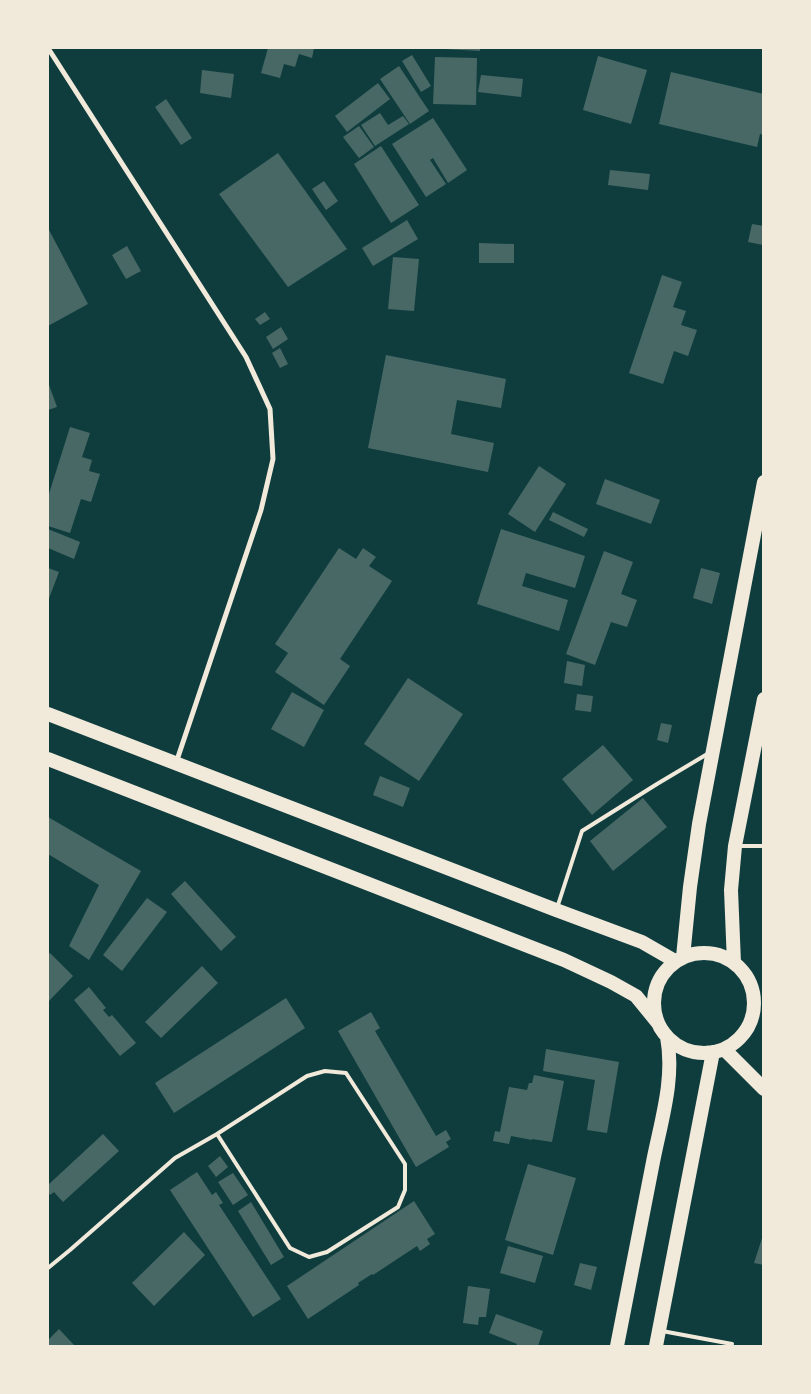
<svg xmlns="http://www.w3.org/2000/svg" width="811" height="1394" font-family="'Work Sans',sans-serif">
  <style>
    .building { fill: #486865 }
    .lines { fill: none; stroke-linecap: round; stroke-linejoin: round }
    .service { stroke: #f1e9da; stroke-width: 4 }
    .minor { stroke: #f1e9da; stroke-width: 5 }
    .trunk { stroke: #f1e9da; stroke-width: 14 }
  </style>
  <rect width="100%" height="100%" fill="#0f3d3e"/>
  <path class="building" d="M 268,48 L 314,48 L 312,58 L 299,54 L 295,67 L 284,64 L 280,78 L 261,73 Z
    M 445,48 L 480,48 L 480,51 L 445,49 Z
    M 412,55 L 431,86 L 421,92 L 402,61 Z
    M 598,56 L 647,70 L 631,124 L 583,110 Z
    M 435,57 L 477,58 L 476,105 L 433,104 Z
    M 399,66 L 429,111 L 410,124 L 380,79 Z
    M 202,70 L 234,74 L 231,98 L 200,93 Z
    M 671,72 L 764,94 L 764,135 L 760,134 L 757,147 L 659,124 Z
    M 481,75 L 523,79 L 521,97 L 478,92 Z
    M 378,83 L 390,99 L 347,132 L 335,116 Z
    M 166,99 L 192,138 L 181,145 L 155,107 Z
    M 380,113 L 388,125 L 403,116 L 409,124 L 375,146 L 361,125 Z
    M 433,118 L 467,170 L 448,183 L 433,158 L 430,160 L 446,184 L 426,197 L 392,144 Z
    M 359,126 L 374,147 L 359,158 L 343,137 Z
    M 381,146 L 419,205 L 391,223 L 354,164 Z
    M 278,153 L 347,249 L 288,287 L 219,194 Z
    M 610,170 L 650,174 L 648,190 L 608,185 Z
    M 324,181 L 338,201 L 326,210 L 312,189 Z
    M 407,220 L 418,239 L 373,266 L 362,248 Z
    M 752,224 L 764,226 L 763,245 L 748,242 Z
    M 48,228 L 88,304 L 48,326 Z
    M 479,243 L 514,244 L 514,263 L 479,263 Z
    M 127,246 L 141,271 L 126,279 L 112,255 Z
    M 393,257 L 419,259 L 414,311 L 388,309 Z
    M 662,275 L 682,282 L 673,307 L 686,311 L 681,325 L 697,330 L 688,356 L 674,351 L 663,384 L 629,373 Z
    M 265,312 L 270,319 L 260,325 L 255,319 Z
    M 281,327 L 288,339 L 273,349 L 266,337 Z
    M 280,348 L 288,364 L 280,368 L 272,353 Z
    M 386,355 L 506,379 L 501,408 L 457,400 L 451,434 L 494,443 L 488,472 L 368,448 Z
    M 48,382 L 57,407 L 48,410 Z
    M 70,427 L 90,433 L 82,457 L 92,460 L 89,471 L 100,474 L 91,502 L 81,499 L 70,533 L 48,526 L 48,497 Z
    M 539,466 L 566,484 L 535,532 L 508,514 Z
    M 605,479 L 660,500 L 651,524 L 596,504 Z
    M 553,512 L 588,529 L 584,537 L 549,520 Z
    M 48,529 L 80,542 L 74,559 L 48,548 Z
    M 501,529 L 585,556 L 575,588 L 526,573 L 522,586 L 568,600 L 559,631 L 477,604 Z
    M 339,548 L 356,559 L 363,548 L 376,557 L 369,566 L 392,581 L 340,659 L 350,666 L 324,705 L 275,672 L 288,653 L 275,644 Z
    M 604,551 L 633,562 L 621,594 L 637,600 L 627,627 L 611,622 L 595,665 L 566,654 Z
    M 48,568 L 59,572 L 48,601 Z
    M 701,568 L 720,573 L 712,604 L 693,598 Z
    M 567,661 L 585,665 L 582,686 L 564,683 Z
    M 408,678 L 463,714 L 419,781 L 364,744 Z
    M 292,692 L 324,710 L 304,747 L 271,729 Z
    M 577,694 L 593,696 L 591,712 L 575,710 Z
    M 661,723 L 672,725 L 668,743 L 657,740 Z
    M 603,745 L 633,780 L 592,815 L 562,779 Z
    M 380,776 L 410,788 L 403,807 L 373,795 Z
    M 643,798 L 667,827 L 613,871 L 590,841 Z
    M 48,817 L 141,871 L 89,960 L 69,946 L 99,885 L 48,854 Z
    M 185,881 L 236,937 L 221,951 L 171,894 Z
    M 147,898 L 167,912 L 122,971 L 103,955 Z
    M 50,953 L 73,976 L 48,1002 L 48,955 Z
    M 202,966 L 218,983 L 161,1038 L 145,1022 Z
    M 89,987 L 106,1008 L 103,1010 L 109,1017 L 112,1015 L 136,1043 L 120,1056 L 74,1000 Z
    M 286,998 L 305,1028 L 174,1113 L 155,1083 Z
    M 371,1012 L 380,1028 L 375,1031 L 436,1136 L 446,1130 L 451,1139 L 446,1142 L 449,1147 L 416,1167 L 338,1031 Z
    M 546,1049 L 619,1062 L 607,1133 L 587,1130 L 595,1080 L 543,1071 Z
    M 534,1075 L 564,1081 L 552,1142 L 532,1139 L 532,1140 L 511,1136 L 509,1144 L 493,1141 L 495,1131 L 500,1132 L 509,1087 L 527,1090 L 529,1083 L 532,1083 Z
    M 103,1134 L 119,1151 L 63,1202 L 54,1192 L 50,1195 L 48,1192 L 48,1185 Z
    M 220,1156 L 228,1167 L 216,1177 L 208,1166 Z
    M 528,1164 L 576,1178 L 553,1255 L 505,1240 Z
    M 197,1172 L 212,1195 L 216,1192 L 223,1203 L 219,1205 L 281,1299 L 253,1317 L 170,1190 Z
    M 233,1173 L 248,1195 L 233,1205 L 218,1182 Z
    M 414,1201 L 435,1234 L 427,1239 L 430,1244 L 420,1251 L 417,1246 L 373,1275 L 372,1274 L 358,1283 L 359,1285 L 308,1319 L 287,1286 Z
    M 251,1202 L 284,1257 L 271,1265 L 238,1211 Z
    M 184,1232 L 205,1255 L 154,1306 L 132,1283 Z
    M 763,1235 L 764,1235 L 764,1265 L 754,1263 Z
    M 508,1246 L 543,1256 L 535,1283 L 500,1273 Z
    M 580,1263 L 597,1267 L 591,1290 L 574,1285 Z
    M 468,1286 L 490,1289 L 486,1317 L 479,1317 L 478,1325 L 463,1323 Z
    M 496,1314 L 543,1331 L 538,1346 L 516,1346 L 517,1344 L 489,1333 Z
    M 59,1329 L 75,1346 L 48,1346 L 48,1340 Z"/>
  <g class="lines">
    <path class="service" d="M 738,846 L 764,846
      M 557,908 L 582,831 L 657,784 L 709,753
      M 48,1268 L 70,1250 L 175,1158 L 217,1134 L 307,1076 L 325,1071 L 346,1073 L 405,1164 L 405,1190 L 398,1207 L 327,1252 L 309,1257 L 290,1248 L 217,1134
      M 662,1331 L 732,1344"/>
    <path class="minor" d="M 48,48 L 246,357 L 270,409 L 273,459 L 261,510 L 176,763"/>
    <path class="trunk" d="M 48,714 L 556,910 L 642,942 L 675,961
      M 48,759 L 564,960 L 611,982 L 636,996 L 658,1023
      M654 1003a50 50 0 1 1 100 0a50 50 0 1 1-100 0Z
      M 683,957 L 690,887 L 699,824 L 764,482
      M 734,963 L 731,890 L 735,846 L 764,699
      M 724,1049 L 764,1089
      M 617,1346 C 629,1285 641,1223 653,1162 C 661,1121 675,1079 667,1037
      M 656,1346 L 713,1052"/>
  </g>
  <rect width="811" height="1394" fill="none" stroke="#f1e9da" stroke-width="98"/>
</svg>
